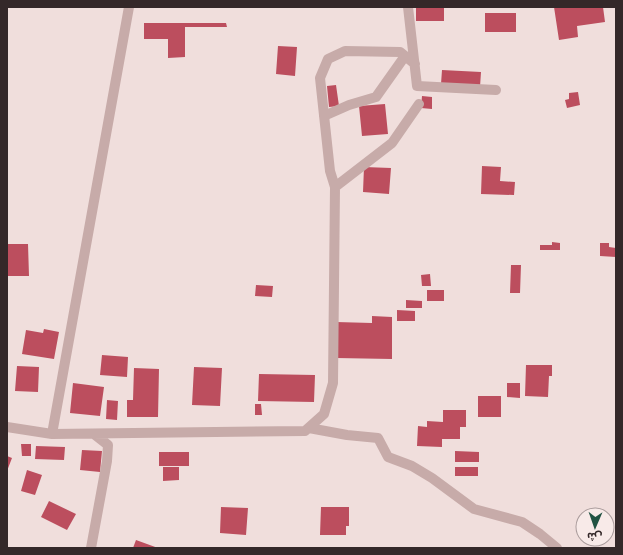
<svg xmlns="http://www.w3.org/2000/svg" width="623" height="555" font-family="'Exo 2','Noto Sans Arabic',sans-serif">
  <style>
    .building { fill: #bc4e5e }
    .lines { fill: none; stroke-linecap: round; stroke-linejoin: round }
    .street { stroke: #c7aba9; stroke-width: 10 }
  </style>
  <rect width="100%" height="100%" fill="#f0dedc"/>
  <path class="building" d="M 416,7 L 444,7 L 444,21 L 416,21 Z
    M 554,7 L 603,7 L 605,22 L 577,26 L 578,37 L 559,40 Z
    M 485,13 L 516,13 L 516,32 L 485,32 Z
    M 144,23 L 226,23 L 227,27 L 185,27 L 185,57 L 168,58 L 168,39 L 144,39 Z
    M 278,46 L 297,47 L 295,76 L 276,74 Z
    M 442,70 L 481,72 L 480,87 L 441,84 Z
    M 336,85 L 339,106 L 329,107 L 327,86 Z
    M 578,92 L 580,105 L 567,108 L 565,100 L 569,99 L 569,93 Z
    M 422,96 L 432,97 L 432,109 L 421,108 Z
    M 385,104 L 388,134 L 362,136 L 359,106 Z
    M 482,166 L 501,167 L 500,181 L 515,182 L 514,195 L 481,194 Z
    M 364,167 L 391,168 L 389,194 L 363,192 Z
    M 552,242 L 560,243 L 560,250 L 540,250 L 540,245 L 552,245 Z
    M 600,243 L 609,243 L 609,247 L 616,248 L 616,257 L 600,256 Z
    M 7,244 L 28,244 L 29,276 L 7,276 Z
    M 511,265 L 521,265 L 520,293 L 510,293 Z
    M 430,274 L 431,286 L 422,286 L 421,275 Z
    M 256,285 L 273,286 L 272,297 L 255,296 Z
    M 427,290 L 444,290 L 444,301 L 427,301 Z
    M 406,300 L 422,301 L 422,308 L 406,308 Z
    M 397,310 L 415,311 L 415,321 L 397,321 Z
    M 372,316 L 392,317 L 392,359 L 336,358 L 336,322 L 372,323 Z
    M 44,329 L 59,332 L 54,359 L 22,354 L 26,330 L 43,333 Z
    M 102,355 L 128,357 L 127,377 L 100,375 Z
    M 526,365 L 552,365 L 552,376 L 549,376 L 548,397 L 525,396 Z
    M 17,366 L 39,367 L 38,392 L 15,391 Z
    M 194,367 L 222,368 L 220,406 L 192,405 Z
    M 134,368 L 159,369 L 158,417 L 127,417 L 127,400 L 133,400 Z
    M 259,374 L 315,375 L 314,402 L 258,401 Z
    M 73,383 L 104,387 L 100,416 L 70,413 Z
    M 507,383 L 520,383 L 520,398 L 507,397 Z
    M 478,396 L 501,396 L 501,417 L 478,417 Z
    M 107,400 L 118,401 L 117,420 L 106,419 Z
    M 255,404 L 261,404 L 262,415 L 255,415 Z
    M 443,410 L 466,410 L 466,427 L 460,427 L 460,439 L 442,439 L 442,447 L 417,446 L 418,426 L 427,427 L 427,421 L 443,422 Z
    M 21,444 L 31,444 L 31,456 L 22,456 Z
    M 36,446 L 65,447 L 64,460 L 35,459 Z
    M 82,450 L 102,451 L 100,472 L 80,470 Z
    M 455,451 L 479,452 L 479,462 L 455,462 Z
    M 159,452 L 189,452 L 189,466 L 159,466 Z
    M 7,456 L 12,458 L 7,471 Z
    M 163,467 L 179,467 L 179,480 L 163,481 Z
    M 455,467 L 478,467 L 478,476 L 455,476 Z
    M 27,470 L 42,475 L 35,495 L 21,491 Z
    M 49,501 L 76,514 L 67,530 L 41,517 Z
    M 221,507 L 248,508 L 246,535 L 220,533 Z
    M 321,507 L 349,507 L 349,526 L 346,526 L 346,535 L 320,535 Z
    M 136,540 L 158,548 L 133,548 Z"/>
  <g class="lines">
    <path class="street" d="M 408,7 L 417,86 L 496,90
      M 324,116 L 349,105 L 376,97 L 405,56
      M 335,187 L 392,143 L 419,104
      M 7,427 L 52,434 L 305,431 L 324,414 L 333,383 L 335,187 L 330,171 L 320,78 L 328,59 L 345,51 L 400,52 L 415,64
      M 309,428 L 347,435 L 378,438 L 388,457 L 412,466 L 432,478 L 474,509 L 522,522 L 540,534 L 557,548
      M 52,434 L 129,7
      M 91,548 L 107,461 L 108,445 L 94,434"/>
  </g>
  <rect width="623" height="555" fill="none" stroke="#342829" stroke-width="16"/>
  <g transform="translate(595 527) rotate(182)"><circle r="19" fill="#f8eae8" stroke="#aa9c9c"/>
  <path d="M0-3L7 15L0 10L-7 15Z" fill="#215242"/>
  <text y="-6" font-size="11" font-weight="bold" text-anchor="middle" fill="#342829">ش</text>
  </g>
</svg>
